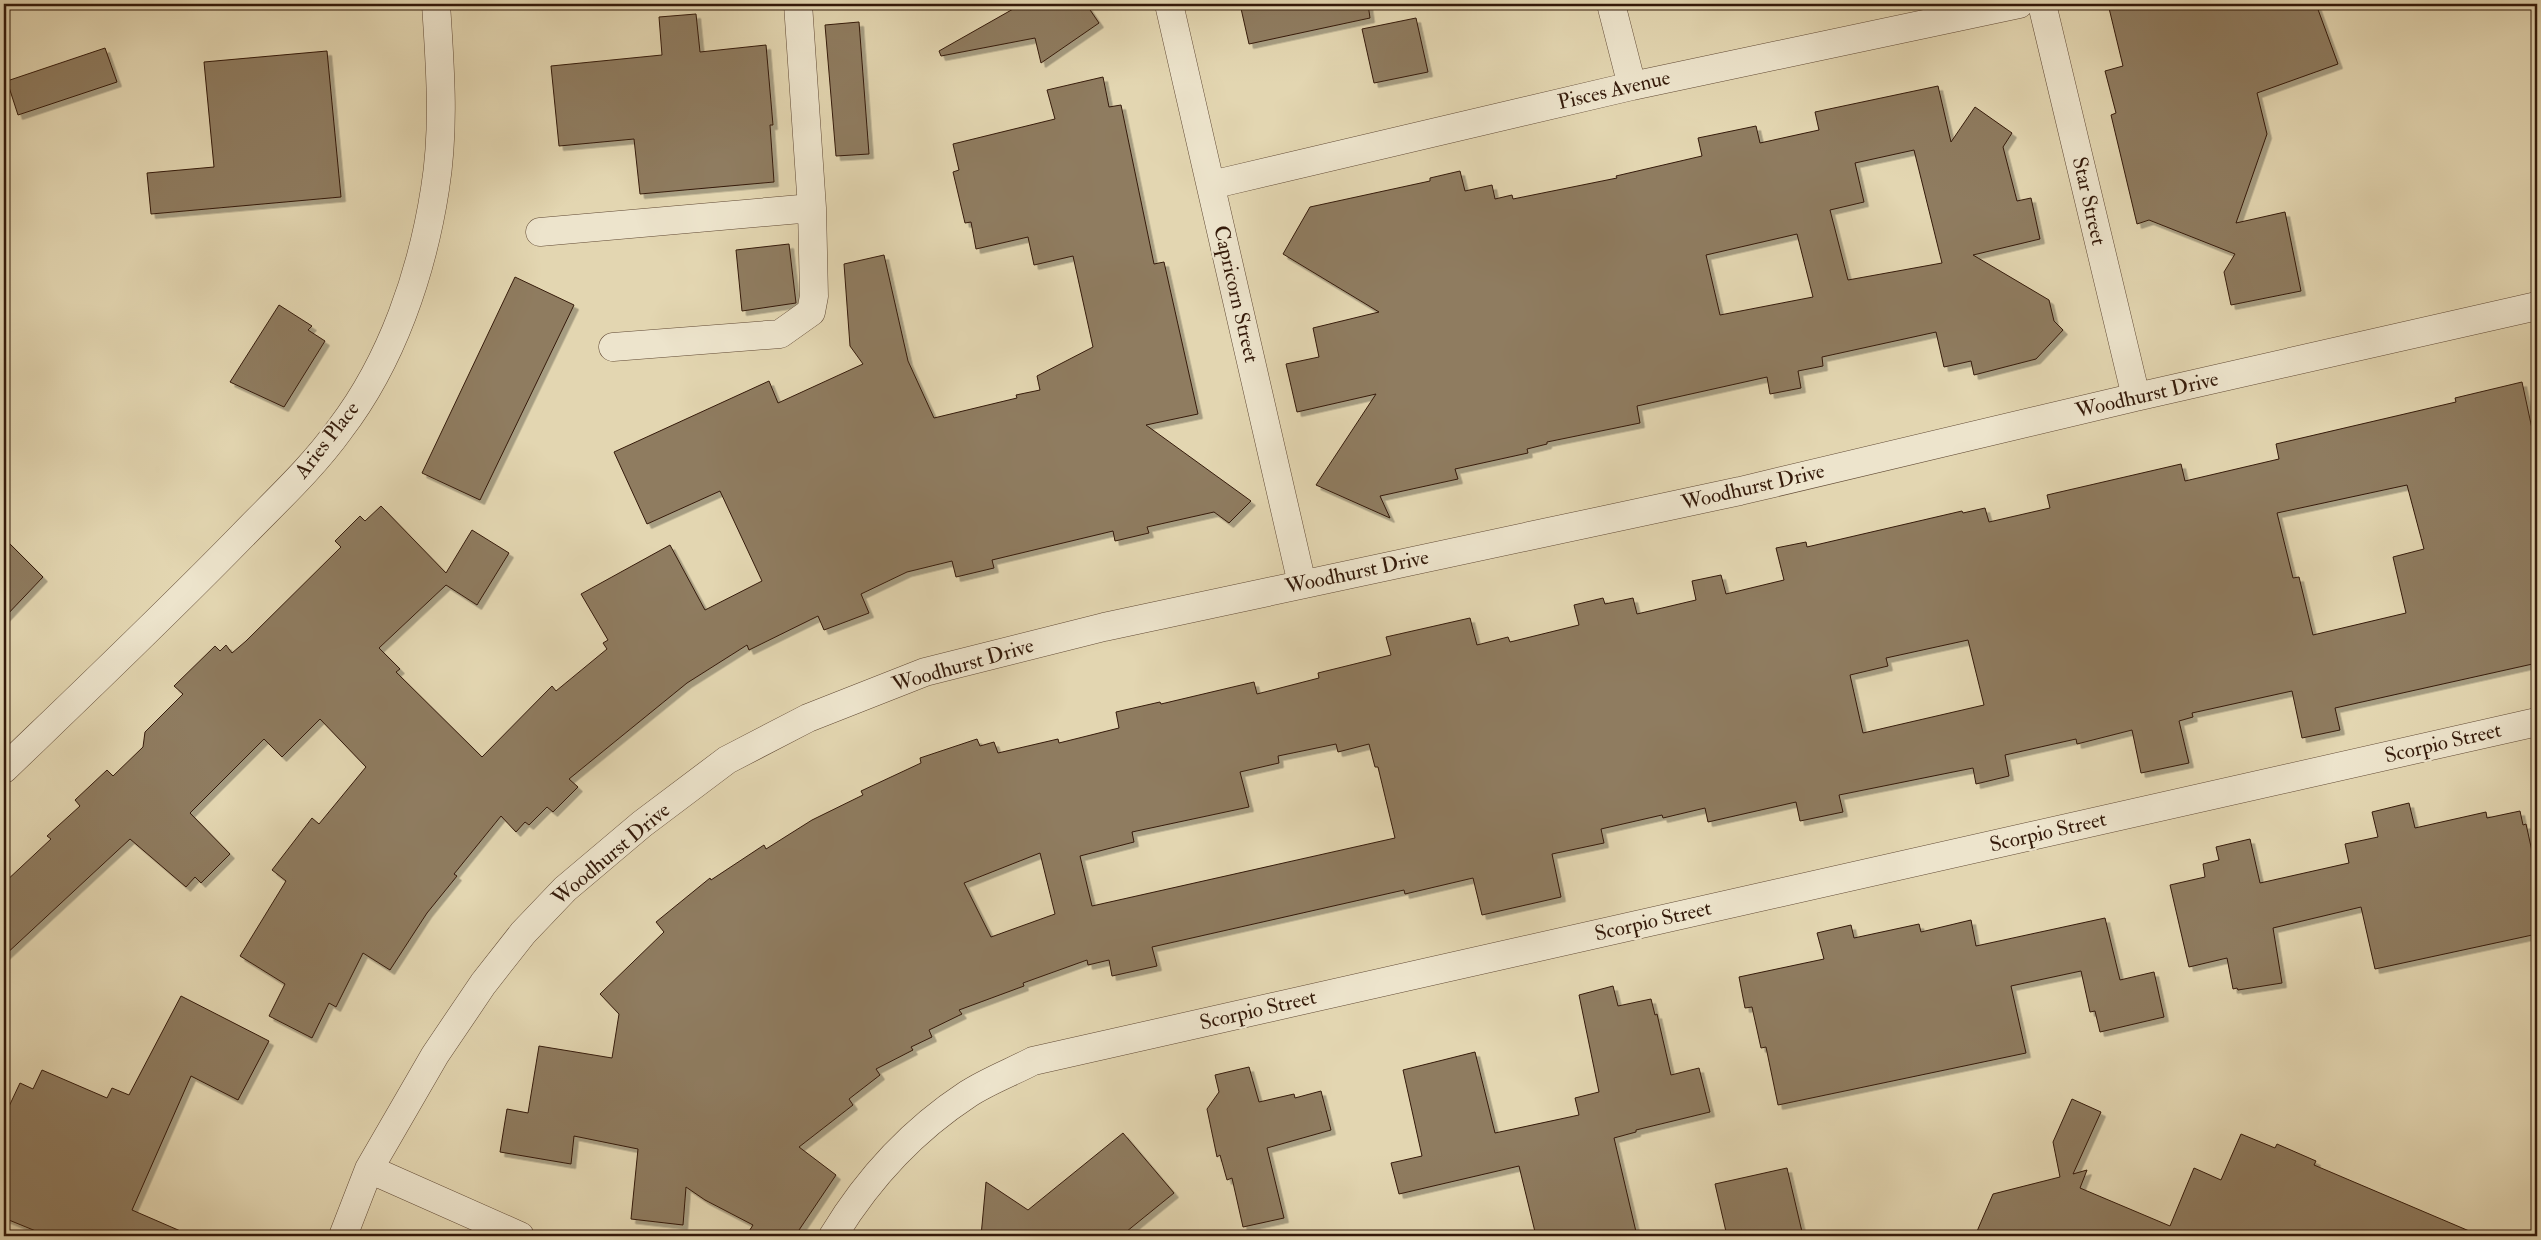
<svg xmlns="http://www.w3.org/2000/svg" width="2541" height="1240" font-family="'IM FELL Double Pica',serif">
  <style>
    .building { fill: #8f7c61; stroke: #341a0a; fill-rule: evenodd; filter: url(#shadow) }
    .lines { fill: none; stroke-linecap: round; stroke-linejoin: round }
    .minor-casing { stroke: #604934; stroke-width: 29 }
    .minor { stroke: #ede4cc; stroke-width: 28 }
    .labels { text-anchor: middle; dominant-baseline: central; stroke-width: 4.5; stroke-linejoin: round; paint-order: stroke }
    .street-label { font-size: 21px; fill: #341a0a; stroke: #ede4cc }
  </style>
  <defs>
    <filter id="shadow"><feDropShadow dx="4.5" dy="4.5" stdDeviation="0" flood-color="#0004"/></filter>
  </defs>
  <rect width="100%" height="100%" fill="#e3d6b1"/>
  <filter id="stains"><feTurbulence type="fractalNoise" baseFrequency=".004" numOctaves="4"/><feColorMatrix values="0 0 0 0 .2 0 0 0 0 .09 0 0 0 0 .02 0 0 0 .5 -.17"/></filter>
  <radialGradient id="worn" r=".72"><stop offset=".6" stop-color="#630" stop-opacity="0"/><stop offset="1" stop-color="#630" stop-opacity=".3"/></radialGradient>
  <path class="building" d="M 1022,4 L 1086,4 L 1099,23 L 1041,63 L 1035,38 L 941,56 L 939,51 Z
    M 1240,4 L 1368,4 L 1370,18 L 1249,44 Z
    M 2108,4 L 2316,4 L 2338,64 L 2257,93 L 2267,134 L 2236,223 L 2285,212 L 2301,291 L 2231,305 L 2224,272 L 2235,254 L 2149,220 L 2137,224 L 2111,115 L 2116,113 L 2105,71 L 2123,66 Z
    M 696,14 L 700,52 L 766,45 L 773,125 L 770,125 L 774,182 L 640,194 L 634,139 L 559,146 L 551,66 L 662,55 L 659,17 Z
    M 1416,18 L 1428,72 L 1374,83 L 1362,29 Z
    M 859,22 L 869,154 L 836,156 L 825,25 Z
    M 105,48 L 117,82 L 18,115 L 7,81 Z
    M 327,51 L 341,197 L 151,214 L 147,173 L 214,167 L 204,62 Z
    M 1103,77 L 1109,107 L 1121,105 L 1154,264 L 1164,262 L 1198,414 L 1146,425 L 1251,501 L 1229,523 L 1214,512 L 1147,527 L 1149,533 L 1115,541 L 1113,531 L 992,560 L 994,568 L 956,577 L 952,561 L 907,572 L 861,594 L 869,613 L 824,630 L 818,616 L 749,650 L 747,645 L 687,683 L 569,779 L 578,787 L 553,812 L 547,807 L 529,825 L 525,822 L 516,832 L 501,816 L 454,874 L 457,876 L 427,913 L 390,970 L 363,953 L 336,1007 L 329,1003 L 312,1038 L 269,1016 L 285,984 L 240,956 L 286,881 L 272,870 L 312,818 L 319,824 L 366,767 L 320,719 L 282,757 L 264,739 L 190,813 L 230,854 L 201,883 L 195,877 L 186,887 L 130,839 L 4,956 L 4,883 L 51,839 L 47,836 L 80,806 L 75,800 L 107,770 L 113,776 L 143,747 L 145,732 L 183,694 L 174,686 L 215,646 L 220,651 L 226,645 L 232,653 L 246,641 L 341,547 L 335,541 L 360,516 L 365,521 L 381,506 L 446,573 L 472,530 L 509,553 L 477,605 L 446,585 L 379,648 L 400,669 L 396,672 L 482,757 L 552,686 L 556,691 L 607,649 L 603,643 L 608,640 L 581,594 L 670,545 L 705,610 L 762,581 L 720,491 L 647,524 L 614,452 L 769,381 L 778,403 L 863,364 L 850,346 L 844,264 L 884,255 L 908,361 L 934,418 L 1017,398 L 1016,395 L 1040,390 L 1037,376 L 1093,347 L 1073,256 L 1034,265 L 1028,237 L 976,249 L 971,222 L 965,223 L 953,172 L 959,170 L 953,144 L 1055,119 L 1047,90 Z
    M 1938,86 L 1951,142 L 1975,107 L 2012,133 L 2003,147 L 2017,201 L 2031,198 L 2040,239 L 1973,255 L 2049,300 L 2054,321 L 2063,330 L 2036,359 L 1974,375 L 1971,361 L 1944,367 L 1936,332 L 1822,357 L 1823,366 L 1798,371 L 1801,388 L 1770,394 L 1767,377 L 1637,406 L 1640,423 L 1547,442 L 1547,444 L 1527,449 L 1528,453 L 1455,469 L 1458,479 L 1380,496 L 1390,518 L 1316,485 L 1376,394 L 1297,412 L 1286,364 L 1319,357 L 1313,328 L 1379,312 L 1283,254 L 1310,207 L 1430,181 L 1430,178 L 1460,171 L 1465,191 L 1492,185 L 1495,199 L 1512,195 L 1513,199 L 1617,178 L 1616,176 L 1702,156 L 1698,138 L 1756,126 L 1760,143 L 1819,130 L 1815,112 ZM 1914,150 L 1942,263 L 1848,280 L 1830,210 L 1864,202 L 1855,163 ZM 1797,234 L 1813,297 L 1720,315 L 1706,255 Z
    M 789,244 L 796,303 L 742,311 L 736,250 Z
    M 515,277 L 574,305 L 480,500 L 422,473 Z
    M 279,305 L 312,326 L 308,330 L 325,341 L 284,407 L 230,382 Z
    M 2522,382 L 2537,452 L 2537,663 L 2335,708 L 2340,730 L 2302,738 L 2292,691 L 2192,713 L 2193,717 L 2179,721 L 2189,763 L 2141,773 L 2132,730 L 2077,744 L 2076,739 L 2005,755 L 2009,776 L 1976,784 L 1973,768 L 1839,795 L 1843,812 L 1800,821 L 1796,802 L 1708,822 L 1705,808 L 1663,818 L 1662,815 L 1601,829 L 1604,843 L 1552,854 L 1561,897 L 1482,915 L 1473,878 L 1405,894 L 1404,890 L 1152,947 L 1157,966 L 1112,976 L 1109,960 L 1088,965 L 1087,960 L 1023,983 L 1024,986 L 959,1010 L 962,1014 L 929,1030 L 932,1037 L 911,1047 L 913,1050 L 876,1069 L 880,1075 L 849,1099 L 853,1105 L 799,1147 L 836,1175 L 795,1236 L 746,1236 L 753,1225 L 705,1200 L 686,1187 L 683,1225 L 631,1219 L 638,1149 L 574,1136 L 571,1164 L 500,1152 L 507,1109 L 528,1113 L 539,1046 L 612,1058 L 619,1014 L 600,994 L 664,932 L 656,922 L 710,878 L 711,880 L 764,845 L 766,849 L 812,820 L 863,795 L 861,791 L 921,763 L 920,758 L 977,739 L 980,746 L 994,742 L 998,753 L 1058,739 L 1059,743 L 1119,728 L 1116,712 L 1160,702 L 1161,704 L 1254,682 L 1257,694 L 1319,678 L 1318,673 L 1391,655 L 1386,637 L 1470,618 L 1477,645 L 1508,637 L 1510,642 L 1579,625 L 1574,605 L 1603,598 L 1605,604 L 1633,598 L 1637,614 L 1696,600 L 1692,581 L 1721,575 L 1726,594 L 1784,580 L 1776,548 L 1806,542 L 1807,547 L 1962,511 L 1963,513 L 1985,508 L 1989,522 L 2050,508 L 2047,495 L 2181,464 L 2185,481 L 2279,459 L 2276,444 L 2456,402 L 2455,398 ZM 2407,485 L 2424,549 L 2393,557 L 2406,613 L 2313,635 L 2299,577 L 2293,578 L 2277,513 ZM 1968,640 L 1984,705 L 1863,733 L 1850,675 L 1888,666 L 1886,658 ZM 1336,744 L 1338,752 L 1369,744 L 1375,767 L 1378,767 L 1395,838 L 1092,906 L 1080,856 L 1134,842 L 1132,832 L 1249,807 L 1240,772 L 1279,763 L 1278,756 ZM 1040,853 L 1055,914 L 991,937 L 964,883 Z
    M 4,538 L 43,577 L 4,618 Z
    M 2409,803 L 2415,828 L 2486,812 L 2487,818 L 2520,811 L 2523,825 L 2526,824 L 2537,874 L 2537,934 L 2375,969 L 2361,907 L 2273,928 L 2282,983 L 2238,990 L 2237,988 L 2233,989 L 2227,958 L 2189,967 L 2170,885 L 2205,877 L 2203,864 L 2219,860 L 2216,847 L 2250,839 L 2260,883 L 2349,863 L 2345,844 L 2378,837 L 2372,812 Z
    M 2105,918 L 2120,980 L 2154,972 L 2164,1017 L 2100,1032 L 2095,1011 L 2090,1012 L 2081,971 L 2011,986 L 2026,1053 L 1778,1105 L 1766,1047 L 1761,1048 L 1752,1007 L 1745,1008 L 1739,977 L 1824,959 L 1817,933 L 1851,925 L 1854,938 L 1919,924 L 1921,932 L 1971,920 L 1976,946 Z
    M 1613,986 L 1618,1006 L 1651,999 L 1655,1015 L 1657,1014 L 1671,1075 L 1699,1068 L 1710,1112 L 1636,1130 L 1636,1132 L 1614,1138 L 1637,1236 L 1536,1236 L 1519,1166 L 1399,1194 L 1391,1163 L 1422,1156 L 1403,1070 L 1475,1052 L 1495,1133 L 1579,1115 L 1575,1098 L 1599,1092 L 1579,995 Z
    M 181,996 L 269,1041 L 238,1100 L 191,1076 L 132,1210 L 192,1236 L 48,1236 L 4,1218 L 4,1117 L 20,1083 L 33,1089 L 42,1070 L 107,1098 L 112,1088 L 129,1095 Z
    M 1249,1067 L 1259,1102 L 1294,1094 L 1295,1098 L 1321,1091 L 1331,1130 L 1267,1148 L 1284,1218 L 1243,1227 L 1232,1178 L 1227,1180 L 1220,1155 L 1217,1157 L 1207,1109 L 1219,1092 L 1215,1075 Z
    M 2072,1099 L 2101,1112 L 2073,1174 L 2087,1170 L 2080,1188 L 2170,1226 L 2194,1168 L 2221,1180 L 2241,1134 L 2275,1148 L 2277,1144 L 2316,1161 L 2314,1165 L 2481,1236 L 1975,1236 L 1993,1194 L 2060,1177 L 2053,1142 Z
    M 1123,1133 L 1174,1193 L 1121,1236 L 981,1236 L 986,1182 L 1028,1210 Z
    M 1787,1168 L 1803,1236 L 1727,1236 L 1715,1184 Z"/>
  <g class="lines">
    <defs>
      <path id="minor" d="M 1169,4 L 1302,584
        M 1611,4 L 1632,86
        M 2042,4 L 2136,397
        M 1211,185 L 1632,86 L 2019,4
        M 540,232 L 812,208
        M 613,347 L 780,334 L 811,312 L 814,296 L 812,208 L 798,4
        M 4,769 C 84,692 165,615 243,535 C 276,501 312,468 340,429 C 392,361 422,273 435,189 C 445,128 440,65 436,4
        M 369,1169 L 520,1236
        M 343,1236 L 369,1169 L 435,1055 L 483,984 L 523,933 L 565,889 L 642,824 L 727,760 L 808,718 L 925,672 L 1104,627 L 1740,491 L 2136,397 L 2537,306
        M 833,1236 C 867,1180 913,1130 968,1094 C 988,1081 1012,1072 1033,1061 L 2537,722"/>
    </defs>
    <use href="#minor" class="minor-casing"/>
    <use href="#minor" class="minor"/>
  </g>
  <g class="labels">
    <g class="street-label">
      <text transform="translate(1614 90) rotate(-13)">Pisces Avenue</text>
      <text transform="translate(2089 201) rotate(77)">Star Street</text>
      <text transform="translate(1236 294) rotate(77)">Capricorn Street</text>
      <text transform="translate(2147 395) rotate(-13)">Woodhurst Drive</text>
      <text transform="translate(327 440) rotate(-52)">Aries Place</text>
      <text transform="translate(1753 487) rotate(-13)">Woodhurst Drive</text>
      <text transform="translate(1357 572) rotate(-12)">Woodhurst Drive</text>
      <text transform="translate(963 665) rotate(-16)">Woodhurst Drive</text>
      <text transform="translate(2443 743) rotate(-13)">Scorpio Street</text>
      <text transform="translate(2048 832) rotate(-13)">Scorpio Street</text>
      <text transform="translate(611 854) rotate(-40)">Woodhurst Drive</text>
      <text transform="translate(1653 921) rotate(-13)">Scorpio Street</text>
      <text transform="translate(1258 1010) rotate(-13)">Scorpio Street</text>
    </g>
  </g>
  <rect width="2541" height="1240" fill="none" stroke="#e3d6b1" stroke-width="20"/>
  <rect x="5" y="5" width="2531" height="1230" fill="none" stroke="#341a0a" stroke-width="2.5"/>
  <rect x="10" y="10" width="2521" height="1220" fill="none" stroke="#341a0a"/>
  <rect width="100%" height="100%" filter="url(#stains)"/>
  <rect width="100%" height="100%" fill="url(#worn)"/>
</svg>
